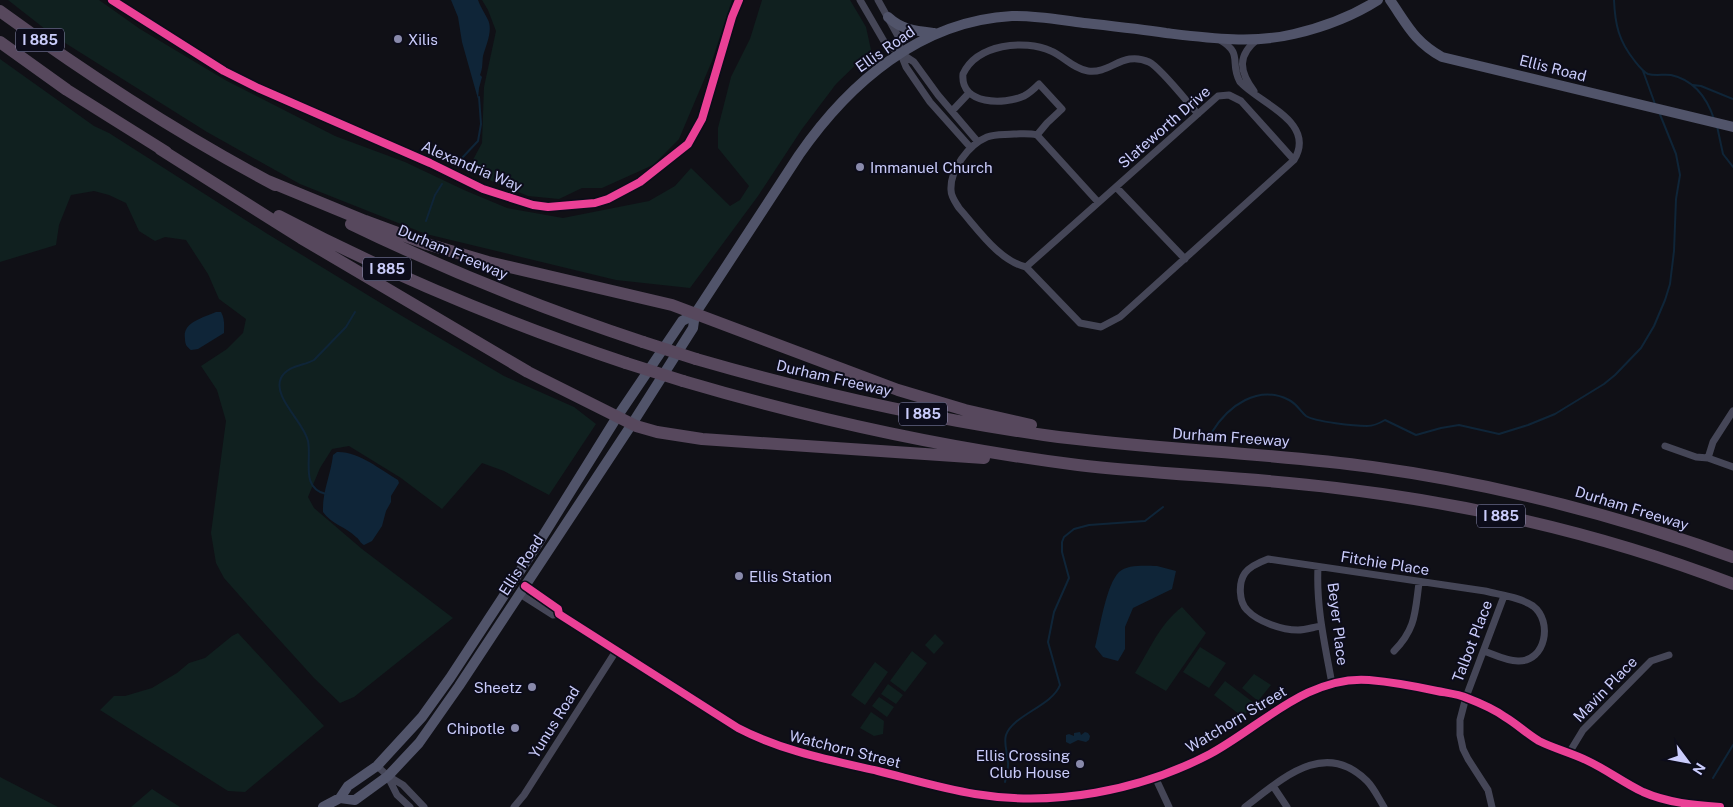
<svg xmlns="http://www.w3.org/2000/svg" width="1733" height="807" font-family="'Public Sans',sans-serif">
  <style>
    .green { fill: #10201f }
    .water { fill: #0f2538 }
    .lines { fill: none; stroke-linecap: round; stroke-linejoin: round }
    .stream { stroke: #0f2538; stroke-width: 2 }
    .minor { stroke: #454657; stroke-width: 7 }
    .secondary { stroke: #51546a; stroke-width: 10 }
    .motorway { stroke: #57485d; stroke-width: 12 }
    .motorway-bridge { stroke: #57485d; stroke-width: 12 }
    .cycleway-casing { stroke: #0c0c1a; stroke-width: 11 }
    .cycleway { stroke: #ea4096; stroke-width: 8 }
    .poi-dot { fill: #898aab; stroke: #0c0c1a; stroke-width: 2 }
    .labels { text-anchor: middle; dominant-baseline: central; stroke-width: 4; stroke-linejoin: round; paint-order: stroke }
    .shield { fill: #0c0c1a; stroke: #9192b8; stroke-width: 1 }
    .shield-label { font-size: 14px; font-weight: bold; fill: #caccfb }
    .poi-label { font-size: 15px; fill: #caccfb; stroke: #0c0c1a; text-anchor: start }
    .street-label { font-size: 15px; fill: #caccfb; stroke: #0c0c1a }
  </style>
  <rect width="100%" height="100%" fill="#101016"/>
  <path class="green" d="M 8,0 L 99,0 L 140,29 L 225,80 L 335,136 L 405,162 L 464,190 L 507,208 L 563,218 L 649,201 L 675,186 L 691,168 L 730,206 L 740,200 L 749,186 L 718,148 L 718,128 L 731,77 L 750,39 L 762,0 L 850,0 L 866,27 L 871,50 L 836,84 L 802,129 L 758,196 L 690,288 L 616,280 L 426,234 L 300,184 L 207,132 L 54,36 Z
    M 482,0 L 732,0 L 712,61 L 679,139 L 653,165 L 602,188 L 582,188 L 559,199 L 528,196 L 467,171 L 482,143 L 484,87 L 496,31 L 488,10 Z
    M 0,59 L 94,126 L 109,133 L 266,233 L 402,316 L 504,376 L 574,407 L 596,424 L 549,495 L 504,471 L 482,463 L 442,509 L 401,478 L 349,446 L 332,449 L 320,468 L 308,497 L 314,508 L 362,549 L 453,618 L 354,697 L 340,703 L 314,678 L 255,613 L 224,578 L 216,563 L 211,533 L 226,421 L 217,390 L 201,366 L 227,349 L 243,333 L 246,319 L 219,299 L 208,274 L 186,240 L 165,237 L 155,241 L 139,231 L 126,203 L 109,195 L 94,191 L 71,195 L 59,225 L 56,245 L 0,262 Z
    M 1182,607 L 1206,633 L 1166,691 L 1135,673 C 1151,648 1158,626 1182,607 Z
    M 238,633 L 324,726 L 245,792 L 228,791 L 100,710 L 114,696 L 125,696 L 152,688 L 177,673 L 189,663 L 205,658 L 232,636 Z
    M 935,634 L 944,643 L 934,654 L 925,645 Z
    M 1200,647 L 1226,663 L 1209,688 L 1183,672 Z
    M 912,651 L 927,663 L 905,692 L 890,681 Z
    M 875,662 L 888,672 L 865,705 L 851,695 Z
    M 1254,674 L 1271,685 L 1258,701 L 1242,688 Z
    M 1225,681 L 1254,703 L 1243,717 L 1214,695 Z
    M 888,684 L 903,695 L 896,704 L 881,694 Z
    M 879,697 L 894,707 L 887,717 L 872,706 Z
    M 871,712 L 884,721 L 883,734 L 874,736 L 860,728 Z
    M 0,777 L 58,807 L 0,807 Z
    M 152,789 L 180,807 L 131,807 Z"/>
  <path class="water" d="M 451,0 L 478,0 C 480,6 484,12 487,18 C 494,29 486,45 483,56 C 482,63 483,68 480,75 L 482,77 L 479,88 L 478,99 L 462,42 L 458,17 Z
    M 216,312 L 221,312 C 225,319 224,326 224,333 L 198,349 L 191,350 C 187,347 185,345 185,339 C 182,322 203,318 216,312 Z
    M 337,452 C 358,451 381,470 398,480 L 399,483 L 391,496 L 391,502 L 386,511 L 382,526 L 372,541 L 364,545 C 360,543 360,540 356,537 C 346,527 331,524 323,512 C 322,492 331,474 333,455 Z
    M 1157,566 L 1176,571 L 1172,589 L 1133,608 L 1125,627 L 1125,649 L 1118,661 L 1103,657 L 1095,647 C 1100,628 1106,585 1119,572 C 1128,564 1146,566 1157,566 Z
    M 1080,732 L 1081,735 L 1085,732 L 1088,733 L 1090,736 L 1089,740 L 1086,742 L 1078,740 L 1070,744 L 1066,742 L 1066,735 L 1069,734 L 1074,736 L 1074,733 Z"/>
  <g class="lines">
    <path class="stream" d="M 1614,0 C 1615,25 1619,41 1634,60 C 1638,65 1642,71 1648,74 C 1655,76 1664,74 1671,75 C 1694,80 1707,98 1714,119
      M 1643,71 L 1655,104
      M 1693,85 L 1701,86 L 1733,99
      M 1717,126 L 1723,154 L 1733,167
      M 462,158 L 478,141 L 481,124 L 479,97
      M 426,221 L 435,195 L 442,184
      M 1212,432 C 1228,406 1258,384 1289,400 C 1297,404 1300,411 1306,416 C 1316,422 1355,426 1367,426 C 1373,426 1380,423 1385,420 L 1416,435 L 1441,428 L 1459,425 L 1499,434 L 1528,425 L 1555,414 L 1604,384 L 1615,375 L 1641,348 L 1654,326 L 1665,300 L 1670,284 L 1674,251 L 1676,199 L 1680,175 L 1676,154 L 1659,112
      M 326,494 C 300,488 312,460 308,441 C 304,422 272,397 281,378 C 288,365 304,366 314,360 L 346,327 L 355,312
      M 1713,778 L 1733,745
      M 1005,782 C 1006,777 1008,771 1008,766 C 1009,756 1003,745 1006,735 C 1013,715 1052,706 1060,685 L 1048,642 L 1054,612 L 1069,578 L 1062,552 L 1062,542 L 1064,537 L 1074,529 L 1089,525 L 1145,521 L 1163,507"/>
    <path class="minor" d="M 112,0 L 224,71 L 258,88 L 430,163 L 483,189 L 533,205 L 548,207 L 595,203 L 608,199 L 640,182 L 688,144 L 702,119 L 732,17 L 739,0
      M 860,0 L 885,43 L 914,62 L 938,95 L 978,142
      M 878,0 L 898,36 L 900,52 L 906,67 L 930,102 L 971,148
      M 1254,91 C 1239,71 1237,55 1258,39
      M 952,111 L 969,93
      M 1037,135 L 1047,123 L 1062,109 L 1039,84 C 1035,88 1030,93 1024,96 C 1004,105 960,105 963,74 C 977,44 1024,39 1051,51 C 1063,56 1074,69 1088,71 C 1111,74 1123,50 1149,62 C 1160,67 1188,103 1198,114
      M 1116,187 L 1185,259
      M 1026,267 L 1080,323 L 1101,327 L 1120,317 L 1294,160 C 1317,122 1260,104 1240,82 C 1229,63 1244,54 1220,40
      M 1026,267 L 1218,96 L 1229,95 L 1241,101 L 1294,160
      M 1026,267 C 999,261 977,228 959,208 C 956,203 951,197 951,190 C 950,170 968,145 987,137 C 995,134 1005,135 1014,134 C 1022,134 1029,133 1037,135 L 1098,202
      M 1665,446 L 1696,457 L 1708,458 L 1733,467
      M 1708,458 L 1713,442 L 1733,411
      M 1318,567 C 1316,607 1325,645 1332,684
      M 525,586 L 558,609 L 559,614 L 562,616 L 738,728 C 782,751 830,760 878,771 C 910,779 943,789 975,794 C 1054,807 1139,791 1210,754 C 1260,727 1308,675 1369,680 C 1392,682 1414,686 1437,691 C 1447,693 1458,694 1467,698 C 1480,703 1494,709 1505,717 C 1517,724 1527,734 1539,741 C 1555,749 1572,753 1588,761 C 1607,770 1624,783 1643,792 C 1668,803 1694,805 1720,807
      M 520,594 L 553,615 L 559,614
      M 1321,626 C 1314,627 1305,630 1298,630 C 1282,630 1258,622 1247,610 C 1239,602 1238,583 1245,573 C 1250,566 1260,562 1268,559 L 1485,591 C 1500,595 1520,597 1533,606 C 1553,621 1546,662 1518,661 C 1506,661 1495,655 1484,651
      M 1394,651 C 1416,629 1415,612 1419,583
      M 1569,753 L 1583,730 L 1651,661 L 1669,655
      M 377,766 L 388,776 L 403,785 L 424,807
      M 388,777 L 397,795 L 410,807
      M 1155,777 L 1169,807
      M 1273,786 L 1287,807
      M 514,807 L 524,795 L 616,651
      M 1245,807 C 1281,780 1324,738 1367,781 C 1374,788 1379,799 1384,807
      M 1492,807 L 1488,790 L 1468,759 L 1463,749 L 1460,735 L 1460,720 L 1466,697 L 1504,596"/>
    <path class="secondary" d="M 1390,0 C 1408,26 1414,41 1442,57 L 1733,127
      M 888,17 C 902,30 916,31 934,33
      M 340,798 L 355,800 L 388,776 L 419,743 L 459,686 L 632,424 L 693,328 L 695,314 L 799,155 C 849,83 920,21 1012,16 C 1036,15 1060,20 1084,23 C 1111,26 1139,29 1166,33 C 1208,38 1253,44 1294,34 C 1324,27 1353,16 1378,0
      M 323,807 L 340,798 L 348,786 L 377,766 L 422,717 L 450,678 L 541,539 L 617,417 L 682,321 L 695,314"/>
    <path class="motorway" d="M 0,11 C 88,75 179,134 275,185
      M 0,42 L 67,90 L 166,152
      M 160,149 L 301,238 L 528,372 L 636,426 L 657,432 L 702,439 L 984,458
      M 268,181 L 365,221 L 427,244 L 488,262 L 672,305 L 898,390 L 965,410 L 1031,425
      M 279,216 C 391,275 507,323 626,363
      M 351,224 C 446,270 543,309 643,342
      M 696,359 C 810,392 926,418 1044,435 C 1153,450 1263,452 1372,467 C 1496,484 1616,515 1733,557
      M 683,381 C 812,419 944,448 1078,465 C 1164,475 1250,477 1336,488 C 1471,504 1606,535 1733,584"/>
    <path class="motorway-bridge" d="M 643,342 L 696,359
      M 626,363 L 683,381"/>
    <defs>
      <path id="cycleway" d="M 112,0 L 224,71 L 258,88 L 430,163 L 483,189 L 533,205 L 548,207 L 595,203 L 608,199 L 640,182 L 688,144 L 702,119 L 732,17 L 739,0
        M 525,586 L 558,609 L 559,614 L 562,616 L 738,728 C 782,751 830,760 878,771 C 910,779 943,789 975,794 C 1054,807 1139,791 1210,754 C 1260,727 1308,675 1369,680 C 1392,682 1414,686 1437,691 C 1447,693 1458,694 1467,698 C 1480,703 1494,709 1505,717 C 1517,724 1527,734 1539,741 C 1555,749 1572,753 1588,761 C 1607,770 1624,783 1643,792 C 1668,803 1694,805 1720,807"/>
    </defs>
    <use href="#cycleway" class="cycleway-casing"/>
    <use href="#cycleway" class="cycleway"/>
  </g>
  <g class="poi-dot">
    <circle cx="398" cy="39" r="5"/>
    <circle cx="860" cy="167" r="5"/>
    <circle cx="739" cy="576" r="5"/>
    <circle cx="532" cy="687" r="5"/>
    <circle cx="515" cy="728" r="5"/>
    <circle cx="1080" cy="764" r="5"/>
  </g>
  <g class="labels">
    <g class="shield">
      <rect x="16" y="28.5" width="48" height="23" rx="4"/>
      <rect x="363" y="257.5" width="48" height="23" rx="4"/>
      <rect x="899" y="402.5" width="48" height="23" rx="4"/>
      <rect x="1477" y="504.5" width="48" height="23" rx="4"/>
    </g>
    <g class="shield-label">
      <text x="40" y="40">I 885</text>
      <text x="387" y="269">I 885</text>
      <text x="923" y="414">I 885</text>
      <text x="1501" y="516">I 885</text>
    </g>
    <g class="poi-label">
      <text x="408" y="39">Xilis</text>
      <text x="870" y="167">Immanuel Church</text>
      <text x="749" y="576">Ellis Station</text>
      <text x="522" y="687" text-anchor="end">Sheetz</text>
      <text x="505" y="728" text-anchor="end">Chipotle</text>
      <text x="1070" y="755" text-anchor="end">Ellis Crossing<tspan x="1070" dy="17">Club House</tspan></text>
    </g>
    <g class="street-label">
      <text transform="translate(885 49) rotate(-35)">Ellis Road</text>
      <text transform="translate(1553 68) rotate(14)">Ellis Road</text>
      <text transform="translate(1164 127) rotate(-41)">Slateworth Drive</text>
      <text transform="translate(472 166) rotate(23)">Alexandria Way</text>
      <text transform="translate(453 252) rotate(23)">Durham Freeway</text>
      <text transform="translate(834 378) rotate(13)">Durham Freeway</text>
      <text transform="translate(1231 437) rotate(4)">Durham Freeway</text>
      <text transform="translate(1632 508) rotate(17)">Durham Freeway</text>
      <text transform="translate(1385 563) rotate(9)">Fitchie Place</text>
      <text transform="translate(521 565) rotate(-57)">Ellis Road</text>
      <text transform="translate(1338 624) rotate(83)">Beyer Place</text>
      <text transform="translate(1472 641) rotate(-69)">Talbot Place</text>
      <text transform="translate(1605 689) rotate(-46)">Mavin Place</text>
      <text transform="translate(1236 719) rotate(-31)">Watchorn Street</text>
      <text transform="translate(554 722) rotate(-58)">Yunus Road</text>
      <text transform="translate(845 749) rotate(14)">Watchorn Street</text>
    </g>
  </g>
  <g transform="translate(1688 762) rotate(122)" stroke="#0c0c1a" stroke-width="4" paint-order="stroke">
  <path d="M0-4L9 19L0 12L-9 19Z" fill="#caccfb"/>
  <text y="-8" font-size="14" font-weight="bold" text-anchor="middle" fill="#caccfb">N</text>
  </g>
</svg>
